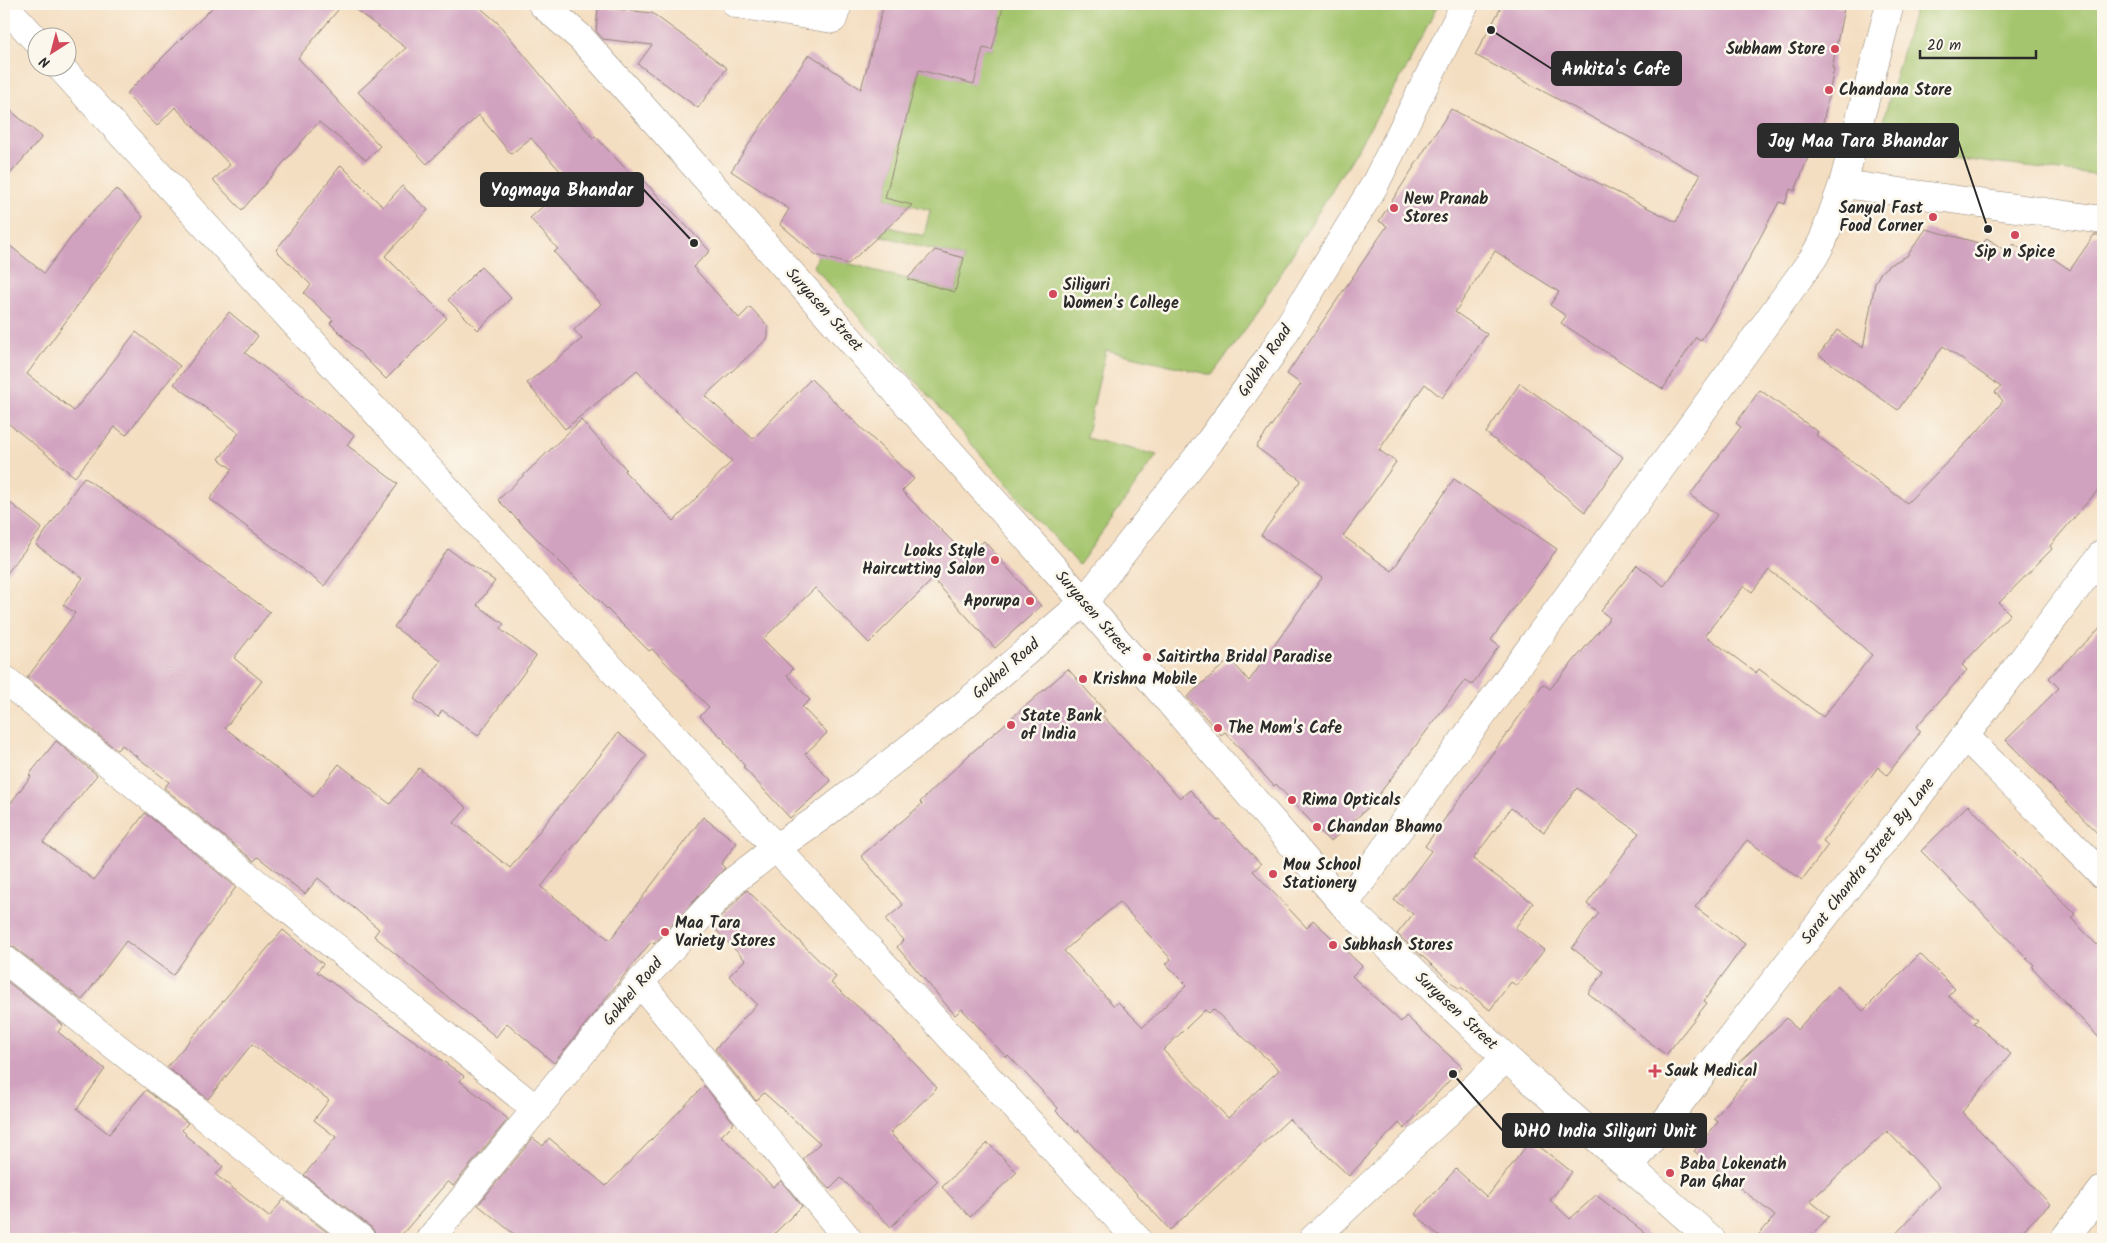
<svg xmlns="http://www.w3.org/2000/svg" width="2107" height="1243" font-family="Kalam,sans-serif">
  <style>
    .green { fill: #a4c56d; stroke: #68784c }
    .building { fill: #d1a2bf; fill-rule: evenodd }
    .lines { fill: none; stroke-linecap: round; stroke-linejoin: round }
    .minor-casing { stroke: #908476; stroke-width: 29 }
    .minor { stroke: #fff; stroke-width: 28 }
    .poi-dot { fill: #d1495b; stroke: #fbf7ec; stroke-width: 2 }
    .labels { text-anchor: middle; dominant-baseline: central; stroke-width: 5; stroke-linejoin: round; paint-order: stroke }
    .poi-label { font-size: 16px; font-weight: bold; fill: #2b2b2b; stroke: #fbf7ec; text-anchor: start }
    .street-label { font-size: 16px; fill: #2b2b2b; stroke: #fbf7ec }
    .leader { fill: none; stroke: #2b2b2b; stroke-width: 2 }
    .callout-dot { fill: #2b2b2b; stroke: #fbf7ec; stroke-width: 2 }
    .callout { fill: #2b2b2b; stroke: #2b2b2b; stroke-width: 2 }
    .callout-label { font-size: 18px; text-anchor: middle; font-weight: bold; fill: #fff }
  </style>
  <rect width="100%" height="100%" fill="#fbf7ec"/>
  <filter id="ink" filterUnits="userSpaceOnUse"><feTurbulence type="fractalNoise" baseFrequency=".02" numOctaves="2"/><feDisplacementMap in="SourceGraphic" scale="10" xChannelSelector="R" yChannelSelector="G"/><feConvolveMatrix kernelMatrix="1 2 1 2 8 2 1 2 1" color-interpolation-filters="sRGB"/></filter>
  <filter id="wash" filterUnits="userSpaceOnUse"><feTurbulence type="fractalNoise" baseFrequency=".0096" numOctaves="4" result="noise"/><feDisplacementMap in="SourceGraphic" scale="20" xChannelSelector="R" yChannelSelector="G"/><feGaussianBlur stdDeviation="1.12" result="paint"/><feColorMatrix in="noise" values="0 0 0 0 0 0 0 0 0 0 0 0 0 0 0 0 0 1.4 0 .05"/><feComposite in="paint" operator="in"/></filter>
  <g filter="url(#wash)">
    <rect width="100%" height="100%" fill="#f4dec1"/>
    <path class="green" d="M 954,4 L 1438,4 L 1411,61 L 1252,320 L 1212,375 L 1106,350 L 1086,438 L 1157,455 L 1079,565 L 814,267 L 818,255 L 955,292 L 964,258 L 875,234 L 878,224 L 924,236 L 930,210 L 885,198 L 919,69 L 974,84 L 928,34 L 992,50 L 1001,16 Z
      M 1916,4 L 2103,4 L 2103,176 L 1875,149 Z"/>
    <g id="blocks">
      <path class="building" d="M 216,4 L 343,4 L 298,58 L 380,146 L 366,160 L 319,122 L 242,210 L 213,180 L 230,165 L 175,107 L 157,126 L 126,94 Z
        M 348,4 L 476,4 L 497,22 L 593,138 L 595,136 L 635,179 L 639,176 L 710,251 L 693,267 L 739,318 L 750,307 L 768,326 L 768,338 L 705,396 L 753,439 L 811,379 L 914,479 L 902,491 L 967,556 L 984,541 L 1041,606 L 995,648 L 933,579 L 869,643 L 815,588 L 763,639 L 793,669 L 787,675 L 810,700 L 802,707 L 827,733 L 805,754 L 831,781 L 790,818 L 743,767 L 745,766 L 724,742 L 725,741 L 700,716 L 709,707 L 652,649 L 649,651 L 498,500 L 581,420 L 626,469 L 624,471 L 674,521 L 732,461 L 676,411 L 637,370 L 565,429 L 527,383 L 582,339 L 574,330 L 601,304 L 554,252 L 558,249 L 530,218 L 570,182 L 531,138 L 511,154 L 479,115 L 427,164 L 358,92 L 406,48 Z
        M 884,4 L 1004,4 L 992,50 L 983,48 L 974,84 L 919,70 L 885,198 L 912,205 L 848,264 L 816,255 L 780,224 L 789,209 L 731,171 L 809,54 L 861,89 Z
        M 1503,4 L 1821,4 L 1844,8 L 1832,68 L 1834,69 L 1817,152 L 1811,150 L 1795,191 L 1790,189 L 1785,204 L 1779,202 L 1729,296 L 1701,340 L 1696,337 L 1663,389 L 1561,323 L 1566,316 L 1550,305 L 1559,292 L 1495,251 L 1455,312 L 1487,334 L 1442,398 L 1425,384 L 1379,450 L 1396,462 L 1343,536 L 1392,571 L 1454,479 L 1557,549 L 1491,640 L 1499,646 L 1472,685 L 1465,680 L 1371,805 L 1330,842 L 1276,784 L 1274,786 L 1225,732 L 1221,735 L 1187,697 L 1230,659 L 1249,681 L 1322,578 L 1261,535 L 1301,480 L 1256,447 L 1301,384 L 1287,374 L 1387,226 L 1379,221 L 1451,109 L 1676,222 L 1700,175 L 1475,55 Z
        M 598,7 L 652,13 L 727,68 L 698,108 L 638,64 L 652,45 L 603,39 L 596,31 Z
        M 4,105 L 42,137 L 4,181 Z
        M 341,165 L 383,207 L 402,186 L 428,210 L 385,256 L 447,318 L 386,379 L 330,323 L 333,320 L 304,293 L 311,285 L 276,250 Z
        M 116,189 L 143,217 L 27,374 L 74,411 L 136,332 L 180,366 L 126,435 L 115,427 L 75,477 L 4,420 L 4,241 L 44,273 L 85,219 Z
        M 1926,229 L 1983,244 L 1987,238 L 2008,253 L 2014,244 L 2032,257 L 2038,248 L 2070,270 L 2094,235 L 2103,235 L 2103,484 L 2050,546 L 2052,549 L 1999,603 L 2010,614 L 1962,665 L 1967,670 L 1916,727 L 1921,731 L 1887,775 L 1878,767 L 1823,841 L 1828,845 L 1802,880 L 1747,840 L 1695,907 L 1745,944 L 1704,1001 L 1707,1003 L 1666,1055 L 1588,993 L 1604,972 L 1572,948 L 1599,913 L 1587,904 L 1639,833 L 1577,788 L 1544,832 L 1511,808 L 1473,859 L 1533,903 L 1515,928 L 1544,950 L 1517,986 L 1511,982 L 1490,1010 L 1461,987 L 1459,989 L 1397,934 L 1413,914 L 1394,900 L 1431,851 L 1425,846 L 1543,684 L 1550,689 L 1610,618 L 1601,611 L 1637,565 L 1664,586 L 1717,515 L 1690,495 L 1741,427 L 1736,423 L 1760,390 L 1818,432 L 1816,435 L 1907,503 L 1977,432 L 2003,401 L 1995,392 L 2001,387 L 1943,346 L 1898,410 L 1819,355 L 1837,330 L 1863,348 L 1875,283 L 1881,272 L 1889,265 L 1907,256 ZM 1769,570 L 1814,604 L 1872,655 L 1823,717 L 1759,669 L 1756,673 L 1705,635 L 1744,586 L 1752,592 Z
        M 935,250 L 964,258 L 955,292 L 907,279 Z
        M 481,267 L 511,298 L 478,330 L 448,300 Z
        M 229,312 L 258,336 L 245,353 L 354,435 L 347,445 L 398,484 L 324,586 L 210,499 L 232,469 L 219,459 L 239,433 L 174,384 Z
        M 1520,383 L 1623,457 L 1585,512 L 1486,433 Z
        M 84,477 L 270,612 L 234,658 L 262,681 L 225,728 L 313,797 L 339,764 L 390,804 L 419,768 L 467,808 L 454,823 L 510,868 L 618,733 L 647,755 L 541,887 L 610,940 L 703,817 L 737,843 L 721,864 L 725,868 L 654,944 L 651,942 L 554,1063 L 507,1023 L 496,1037 L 374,936 L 379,929 L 318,878 L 305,894 L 258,857 L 254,861 L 164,788 L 169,782 L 122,745 L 117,750 L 27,678 L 75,613 L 63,605 L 83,578 L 36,545 Z
        M 4,498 L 42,528 L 4,577 Z
        M 448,549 L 495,581 L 477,605 L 504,624 L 500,629 L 536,656 L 478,736 L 442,710 L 438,717 L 414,699 L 441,661 L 394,627 Z
        M 2103,625 L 2103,839 L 2006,740 L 2059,688 L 2049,678 Z
        M 1068,669 L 1105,711 L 1101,714 L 1180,798 L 1190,790 L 1218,821 L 1220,820 L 1261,864 L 1253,871 L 1307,928 L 1313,920 L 1362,966 L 1352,976 L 1401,1022 L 1406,1016 L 1462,1067 L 1404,1129 L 1399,1123 L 1349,1176 L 1289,1119 L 1170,1230 L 1078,1130 L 1077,1132 L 1056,1111 L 1058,1108 L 1008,1055 L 1006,1057 L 962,1009 L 955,1015 L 897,947 L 903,940 L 885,920 L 903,905 L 861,856 L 922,804 L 920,802 L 969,755 ZM 1119,902 L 1171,959 L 1166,964 L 1187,985 L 1143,1027 L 1118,1002 L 1114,1006 L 1064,951 ZM 1213,1009 L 1279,1070 L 1228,1118 L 1163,1050 L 1205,1010 L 1209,1013 Z
        M 56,741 L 97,775 L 43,842 L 94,880 L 145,813 L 236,887 L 173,975 L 126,941 L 82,1000 L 14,947 L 4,944 L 4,812 L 31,776 L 29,775 Z
        M 1968,805 L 2075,914 L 2071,918 L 2103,951 L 2103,1042 L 2032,967 L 2034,965 L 1921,851 Z
        M 747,890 L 836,977 L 831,983 L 883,1029 L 937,1088 L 890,1133 L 938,1181 L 891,1227 L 841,1178 L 830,1189 L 824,1184 L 803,1159 L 820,1143 L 764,1093 L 756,1101 L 715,1049 L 757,1004 L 729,976 L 745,960 L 712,926 Z
        M 283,930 L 323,964 L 317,972 L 464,1076 L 460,1081 L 508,1119 L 453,1186 L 448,1181 L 398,1239 L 376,1239 L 375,1233 L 371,1227 L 304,1175 L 336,1137 L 314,1120 L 329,1100 L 252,1044 L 208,1099 L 167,1067 Z
        M 1920,954 L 1955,989 L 1948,996 L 1978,1019 L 1974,1023 L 2011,1054 L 1962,1112 L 2050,1204 L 2014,1239 L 1891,1239 L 1940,1186 L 1887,1131 L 1810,1201 L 1829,1216 L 1809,1239 L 1755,1239 L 1775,1216 L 1694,1151 L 1718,1122 L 1714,1119 L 1748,1078 L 1736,1065 L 1787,1018 L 1797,1030 L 1837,986 L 1863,1011 Z
        M 4,979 L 63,1025 L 58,1032 L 105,1069 L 77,1109 L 109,1134 L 146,1090 L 188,1123 L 182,1130 L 186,1134 L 185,1135 L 223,1166 L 216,1175 L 269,1217 L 284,1199 L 336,1239 L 4,1239 Z
        M 704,1086 L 734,1123 L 721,1136 L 773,1187 L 781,1181 L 802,1206 L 769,1239 L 520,1239 L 478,1205 L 533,1138 L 543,1146 L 549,1138 L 606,1186 Z
        M 1531,1140 L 1572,1172 L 1550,1200 L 1570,1219 L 1596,1195 L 1653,1239 L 1442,1239 L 1415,1214 L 1456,1169 L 1487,1197 Z
        M 988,1143 L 1017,1172 L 970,1217 L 942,1187 Z"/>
    </g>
  </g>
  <g filter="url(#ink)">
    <use href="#blocks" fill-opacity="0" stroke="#908476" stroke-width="1"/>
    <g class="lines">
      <defs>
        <path id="minor" d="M 542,4 L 581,38 L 1084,602 L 1344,905 L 1506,1058 L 1711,1239
          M 736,4 L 833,19 L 838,4
          M 4,5 L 38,42
          M 61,68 L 776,848 L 1137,1239
          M 1843,184 L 2103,220
          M 4,679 L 537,1110
          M 1965,736 L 2103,875
          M 1344,905 L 1814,257 L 1823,240 L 1843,184 L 1890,4
          M 4,959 L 361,1239
          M 640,982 L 848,1239
          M 1629,1168 L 1965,736 L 2103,553
          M 430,1239 L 640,982 L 732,882 L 776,848 L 822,816 L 956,712 L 1084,602 L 1210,441 L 1273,352 L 1374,186 L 1465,4
          M 1313,1239 L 1506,1058
          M 2064,1239 L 2103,1189"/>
      </defs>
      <use href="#minor" class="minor-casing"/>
      <use href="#minor" class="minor"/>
    </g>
  </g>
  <g class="poi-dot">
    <circle cx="1835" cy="49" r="5"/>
    <circle cx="1829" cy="90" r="5"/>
    <circle cx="1394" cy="208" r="5"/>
    <circle cx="1933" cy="217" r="5"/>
    <circle cx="2015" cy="235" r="5"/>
    <circle cx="1053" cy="294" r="5"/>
    <circle cx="995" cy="560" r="5"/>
    <circle cx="1030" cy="601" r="5"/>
    <circle cx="1147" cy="657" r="5"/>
    <circle cx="1083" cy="679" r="5"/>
    <circle cx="1011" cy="725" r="5"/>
    <circle cx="1218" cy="728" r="5"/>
    <circle cx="1292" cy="800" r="5"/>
    <circle cx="1317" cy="827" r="5"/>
    <circle cx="1273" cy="874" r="5"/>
    <circle cx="665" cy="932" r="5"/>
    <circle cx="1333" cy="945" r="5"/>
    <path d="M1652.5 1063.5h5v5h5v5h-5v5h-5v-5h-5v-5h5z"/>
    <circle cx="1670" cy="1173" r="5"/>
  </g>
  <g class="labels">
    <g class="poi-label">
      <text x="1825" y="49" text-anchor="end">Subham Store</text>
      <text x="1839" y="90">Chandana Store</text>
      <text x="1404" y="199">New Pranab<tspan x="1404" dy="18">Stores</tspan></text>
      <text x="1923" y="208" text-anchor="end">Sanyal Fast<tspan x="1923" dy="18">Food Corner</tspan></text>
      <text x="2015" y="252" text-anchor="middle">Sip n Spice</text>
      <text x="1063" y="285">Siliguri<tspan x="1063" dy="18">Women's College</tspan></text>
      <text x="985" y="551" text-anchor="end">Looks Style<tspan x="985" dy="18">Haircutting Salon</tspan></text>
      <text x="1020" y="601" text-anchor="end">Aporupa</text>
      <text x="1157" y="657">Saitirtha Bridal Paradise</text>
      <text x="1093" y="679">Krishna Mobile</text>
      <text x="1021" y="716">State Bank<tspan x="1021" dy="18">of India</tspan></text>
      <text x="1228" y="728">The Mom's Cafe</text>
      <text x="1302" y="800">Rima Opticals</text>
      <text x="1327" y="827">Chandan Bhamo</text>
      <text x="1283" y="865">Mou School<tspan x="1283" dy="18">Stationery</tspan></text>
      <text x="675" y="923">Maa Tara<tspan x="675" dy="18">Variety Stores</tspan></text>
      <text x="1343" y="945">Subhash Stores</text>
      <text x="1665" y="1071">Sauk Medical</text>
      <text x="1680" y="1164">Baba Lokenath<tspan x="1680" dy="18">Pan Ghar</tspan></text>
    </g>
    <g class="street-label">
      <text transform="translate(824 310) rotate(48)">Suryasen Street</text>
      <text transform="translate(1265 361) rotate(-56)">Gokhel Road</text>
      <text transform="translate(1093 613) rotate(49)">Suryasen Street</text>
      <text transform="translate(1006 669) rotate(-41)">Gokhel Road</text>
      <text transform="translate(1868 861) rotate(-52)">Sarat Chandra Street By Lane</text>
      <text transform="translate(633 992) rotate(-50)">Gokhel Road</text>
      <text transform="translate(1456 1011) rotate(43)">Suryasen Street</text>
    </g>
  </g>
  <path class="leader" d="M1491 30L1552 69M1988 229L1958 140M694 243L643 189M1453 1074L1503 1131"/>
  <g class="callout-dot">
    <circle cx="1491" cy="30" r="5"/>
    <circle cx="1988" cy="229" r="5"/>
    <circle cx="694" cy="243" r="5"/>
    <circle cx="1453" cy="1074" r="5"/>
  </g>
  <g class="callout">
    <rect x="1552" y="52" width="129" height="33" rx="5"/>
    <rect x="1758" y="124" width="200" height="33" rx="5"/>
    <rect x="481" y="173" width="162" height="33" rx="5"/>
    <rect x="1503" y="1114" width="203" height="33" rx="5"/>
  </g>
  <g class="callout-label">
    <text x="1616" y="75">Ankita's Cafe</text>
    <text x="1858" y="147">Joy Maa Tara Bhandar</text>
    <text x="562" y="196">Yogmaya Bhandar</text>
    <text x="1605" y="1137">WHO India Siliguri Unit</text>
  </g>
  <rect width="2107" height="1243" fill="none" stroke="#fbf7ec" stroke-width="20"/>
  <g transform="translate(52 52) rotate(216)"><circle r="24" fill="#fbf7ec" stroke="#a8a59f"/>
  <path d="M0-4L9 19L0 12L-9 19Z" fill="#d1495b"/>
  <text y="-8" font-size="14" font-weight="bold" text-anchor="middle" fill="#2b2b2b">N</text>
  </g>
  <path d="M1920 50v8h116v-8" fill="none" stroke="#2b2b2b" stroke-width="2.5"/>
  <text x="1927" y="50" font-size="15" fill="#2b2b2b" stroke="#fbf7ec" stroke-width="4" paint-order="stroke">20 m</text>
</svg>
